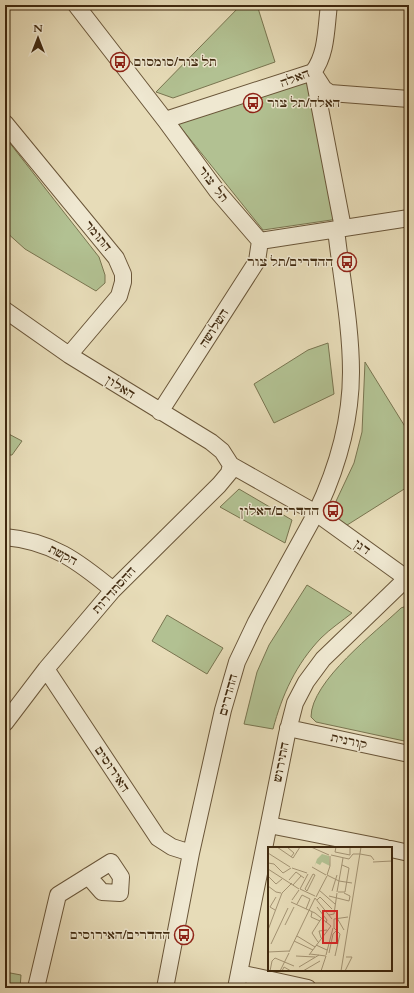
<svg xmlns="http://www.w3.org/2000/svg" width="414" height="993" font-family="Cardo,'Frank Ruhl Libre',serif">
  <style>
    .green { fill: #b2c192; stroke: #797550 }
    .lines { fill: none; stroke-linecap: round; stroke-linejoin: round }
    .minor-casing { stroke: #6a5639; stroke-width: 18 }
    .minor { stroke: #efe8d1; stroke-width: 16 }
    .labels { text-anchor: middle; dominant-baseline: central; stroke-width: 3; stroke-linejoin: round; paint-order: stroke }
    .poi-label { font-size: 12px; font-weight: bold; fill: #40290f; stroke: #efe8d1; text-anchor: end }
    .street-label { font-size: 12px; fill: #40290f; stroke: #efe8d1 }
    .inset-road { fill: none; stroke: #a49474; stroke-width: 1 }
    .view { fill: #d62828; fill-opacity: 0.15; stroke: #d62828; stroke-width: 2 }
    .inset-edge { fill: none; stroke: #40290f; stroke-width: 2 }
  </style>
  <rect width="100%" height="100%" fill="#e7dcb8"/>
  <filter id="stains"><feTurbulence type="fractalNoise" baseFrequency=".005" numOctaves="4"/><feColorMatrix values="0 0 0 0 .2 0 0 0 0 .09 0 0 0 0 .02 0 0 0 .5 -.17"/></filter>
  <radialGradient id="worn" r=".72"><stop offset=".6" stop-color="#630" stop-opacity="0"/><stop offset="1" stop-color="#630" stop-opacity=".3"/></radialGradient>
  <path class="green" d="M 241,5 L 257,5 L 275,62 L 173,98 L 156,92 Z
    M 310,81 L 338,219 L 263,230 L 178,124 Z
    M 5,137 L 99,257 L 105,275 L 105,283 L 96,291 L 25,249 L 5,231 Z
    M 328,343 L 334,394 L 274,423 L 254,384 L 308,350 Z
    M 365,362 L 409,433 L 409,486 L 344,527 L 330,514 L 354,463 L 362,432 Z
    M 5,432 L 22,441 L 12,455 L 5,455 Z
    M 239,489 L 292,520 L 285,543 L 220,507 Z
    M 307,585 L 352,613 C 342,621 330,629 321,638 C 296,664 282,695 273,729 L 244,724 L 257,672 L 269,645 Z
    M 409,605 L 409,742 L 316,722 L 311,717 C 311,681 376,632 401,608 Z
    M 167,615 L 223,648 L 207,674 L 152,641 Z
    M 5,972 L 21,975 L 20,988 L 5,988 Z"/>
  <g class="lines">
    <defs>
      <path id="minor" d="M 76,5 L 165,120 L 217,191 L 260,241
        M 313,72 L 343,228
        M 315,75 L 324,89 L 330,93 L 409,99
        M 165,120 L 313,72 C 327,54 326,27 329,5
        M 5,123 L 116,258 L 123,274 L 123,282 L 119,296 L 69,355
        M 336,229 C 341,276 351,325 351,372 C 351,421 337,469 316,513 L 409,580
        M 260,241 L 409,218
        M 5,310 L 69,355 L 211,442 L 222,451 L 231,465
        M 160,412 L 257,261 L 260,241
        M 5,537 C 51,541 78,561 113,590
        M 46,669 L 158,838 L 172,847 L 191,853
        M 5,723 L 46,669 L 113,590 L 219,485 L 229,473 L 231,465
        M 288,728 L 409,754
        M 269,825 L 386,848
        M 391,849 L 409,853
        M 239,973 L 308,988
        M 36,988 L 58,895 L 111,862 L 121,877 L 120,893 L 102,892 L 88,876
        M 165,988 L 191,853 L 223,710 L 237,662 L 256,622 L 316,513 L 231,465
        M 236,988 L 287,734 L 295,703 L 306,682 L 323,659 L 407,578"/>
    </defs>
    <use href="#minor" class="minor-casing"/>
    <use href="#minor" class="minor"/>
  </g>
  <defs>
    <symbol id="bus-ring" viewBox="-11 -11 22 22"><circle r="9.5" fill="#efe8d1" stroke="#8f2418" stroke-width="1.5"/><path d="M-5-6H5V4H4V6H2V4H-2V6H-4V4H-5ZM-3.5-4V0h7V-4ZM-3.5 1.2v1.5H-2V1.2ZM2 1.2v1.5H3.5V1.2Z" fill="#8f2418"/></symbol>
  </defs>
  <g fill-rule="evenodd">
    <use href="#bus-ring" x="109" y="51" width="22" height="22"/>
    <use href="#bus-ring" x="242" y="92" width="22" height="22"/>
    <use href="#bus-ring" x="336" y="251" width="22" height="22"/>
    <use href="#bus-ring" x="322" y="500" width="22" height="22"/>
    <use href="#bus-ring" x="173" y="924" width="22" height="22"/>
  </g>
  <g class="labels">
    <g class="poi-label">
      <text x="134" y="62" text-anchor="start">תל צור/סומסום</text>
      <text x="267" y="103" text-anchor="start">האלה/תל צור</text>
      <text x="333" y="262">ההדרים/תל צור</text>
      <text x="319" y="511">ההדרים/האלון</text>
      <text x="170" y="935">ההדרים/האירוסים</text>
    </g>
    <g class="street-label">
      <text transform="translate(295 78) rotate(-21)">האלה</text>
      <text transform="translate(213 184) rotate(53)">תל צור</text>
      <text transform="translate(98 236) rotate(51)">התומר</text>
      <text transform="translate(214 328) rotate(-57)">השלושה</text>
      <text transform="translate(120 387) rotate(32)">האלון</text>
      <text transform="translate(362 547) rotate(35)">דגן</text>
      <text transform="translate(63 555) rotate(28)">הקשת</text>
      <text transform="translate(114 590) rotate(-48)">ההסתדרות</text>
      <text transform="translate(228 695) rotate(-75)">ההדרים</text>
      <text transform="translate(349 741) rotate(12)">קורנית</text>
      <text transform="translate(281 762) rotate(-79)">התירוש</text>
      <text transform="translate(112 769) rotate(56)">האירוסים</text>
    </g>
  </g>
  <g transform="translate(268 847)">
    <rect width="124" height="124" fill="#e7dcb8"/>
    <path d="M 54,7 L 61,9 L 62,19 L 54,15 L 52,18 L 48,16 L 46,21 L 49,12 Z" fill="#b2c192"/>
    <path class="inset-road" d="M 9,0 L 25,11 L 32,0M 19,0 L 26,6 L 23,10M 43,0 L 61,8M 68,0 L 67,5 L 82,8 L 82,0M 0,6 L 22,20M 63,8 L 81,12 L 85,7 L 92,7 L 103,9 L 106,13M 105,15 L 124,14M 0,16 L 6,17 L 15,26 L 23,21M 44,20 L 58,28M 24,21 L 39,26M 0,22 L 31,42M 45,27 L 47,28 L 39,44 L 37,42 ZM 59,28 L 71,34 L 84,36M 59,28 L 62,19 L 62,9M 0,29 L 8,37 L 14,32M 21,33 L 28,25 L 36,31M 25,38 L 33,29M 0,39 L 8,45 L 13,46M 32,42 L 40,27M 32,42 L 47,49M 51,43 L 67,57M 64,44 L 69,28M 69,45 L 75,11M 70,45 L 77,45 L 81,21 L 74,18M 14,46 L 24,36M 61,49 L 81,54 L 82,49 L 76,46M 48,50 L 59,29M 47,51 L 64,72M 24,53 L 31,43M 49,53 L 52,50 L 64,62M 23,55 L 47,66 L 63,79M 29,57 L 34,48 L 42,52 L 38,62M 49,60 L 59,73 L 58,76M 7,63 L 2,60 L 8,50M 44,65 L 43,70 L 52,74M 61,68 L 66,67 L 69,46M 69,71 L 76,83M 66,72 L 66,81 L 72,87 L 67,109M 66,72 L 80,70M 17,78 L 26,60M 0,83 L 14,46M 29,89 L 47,100M 53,91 L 51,84 L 59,83M 26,94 L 45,103M 50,95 L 44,86 L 53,72M 3,97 L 20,61M 48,98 L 59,103M 0,105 L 21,104M 21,105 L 47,51M 61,106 L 65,87 L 69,83M 42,107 L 58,109M 41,108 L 63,79M 58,108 L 65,81M 28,109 L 47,110M 31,120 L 51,108M 2,124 L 4,114 L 7,111 L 26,119M 12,124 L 21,106M 14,124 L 16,120 L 23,124M 35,124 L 52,114M 53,124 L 58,109M 73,124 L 93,0M 77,124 L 84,110 L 78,110"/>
    <path class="view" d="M 55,64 L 69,64 L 69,96 L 55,96 Z"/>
    <rect width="124" height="124" class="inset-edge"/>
  </g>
  <rect width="414" height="993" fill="none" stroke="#e7dcb8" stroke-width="20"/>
  <rect x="6" y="6" width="402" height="981" fill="none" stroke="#40290f" stroke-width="2"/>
  <rect x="10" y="10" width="394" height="973" fill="none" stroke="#40290f"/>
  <g transform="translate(38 38)" stroke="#efe8d1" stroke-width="3" paint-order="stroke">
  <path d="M0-3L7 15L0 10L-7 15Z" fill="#40290f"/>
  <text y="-6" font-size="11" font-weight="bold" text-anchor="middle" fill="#40290f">N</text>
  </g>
  <rect width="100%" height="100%" filter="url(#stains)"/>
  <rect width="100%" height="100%" fill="url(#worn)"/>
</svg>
